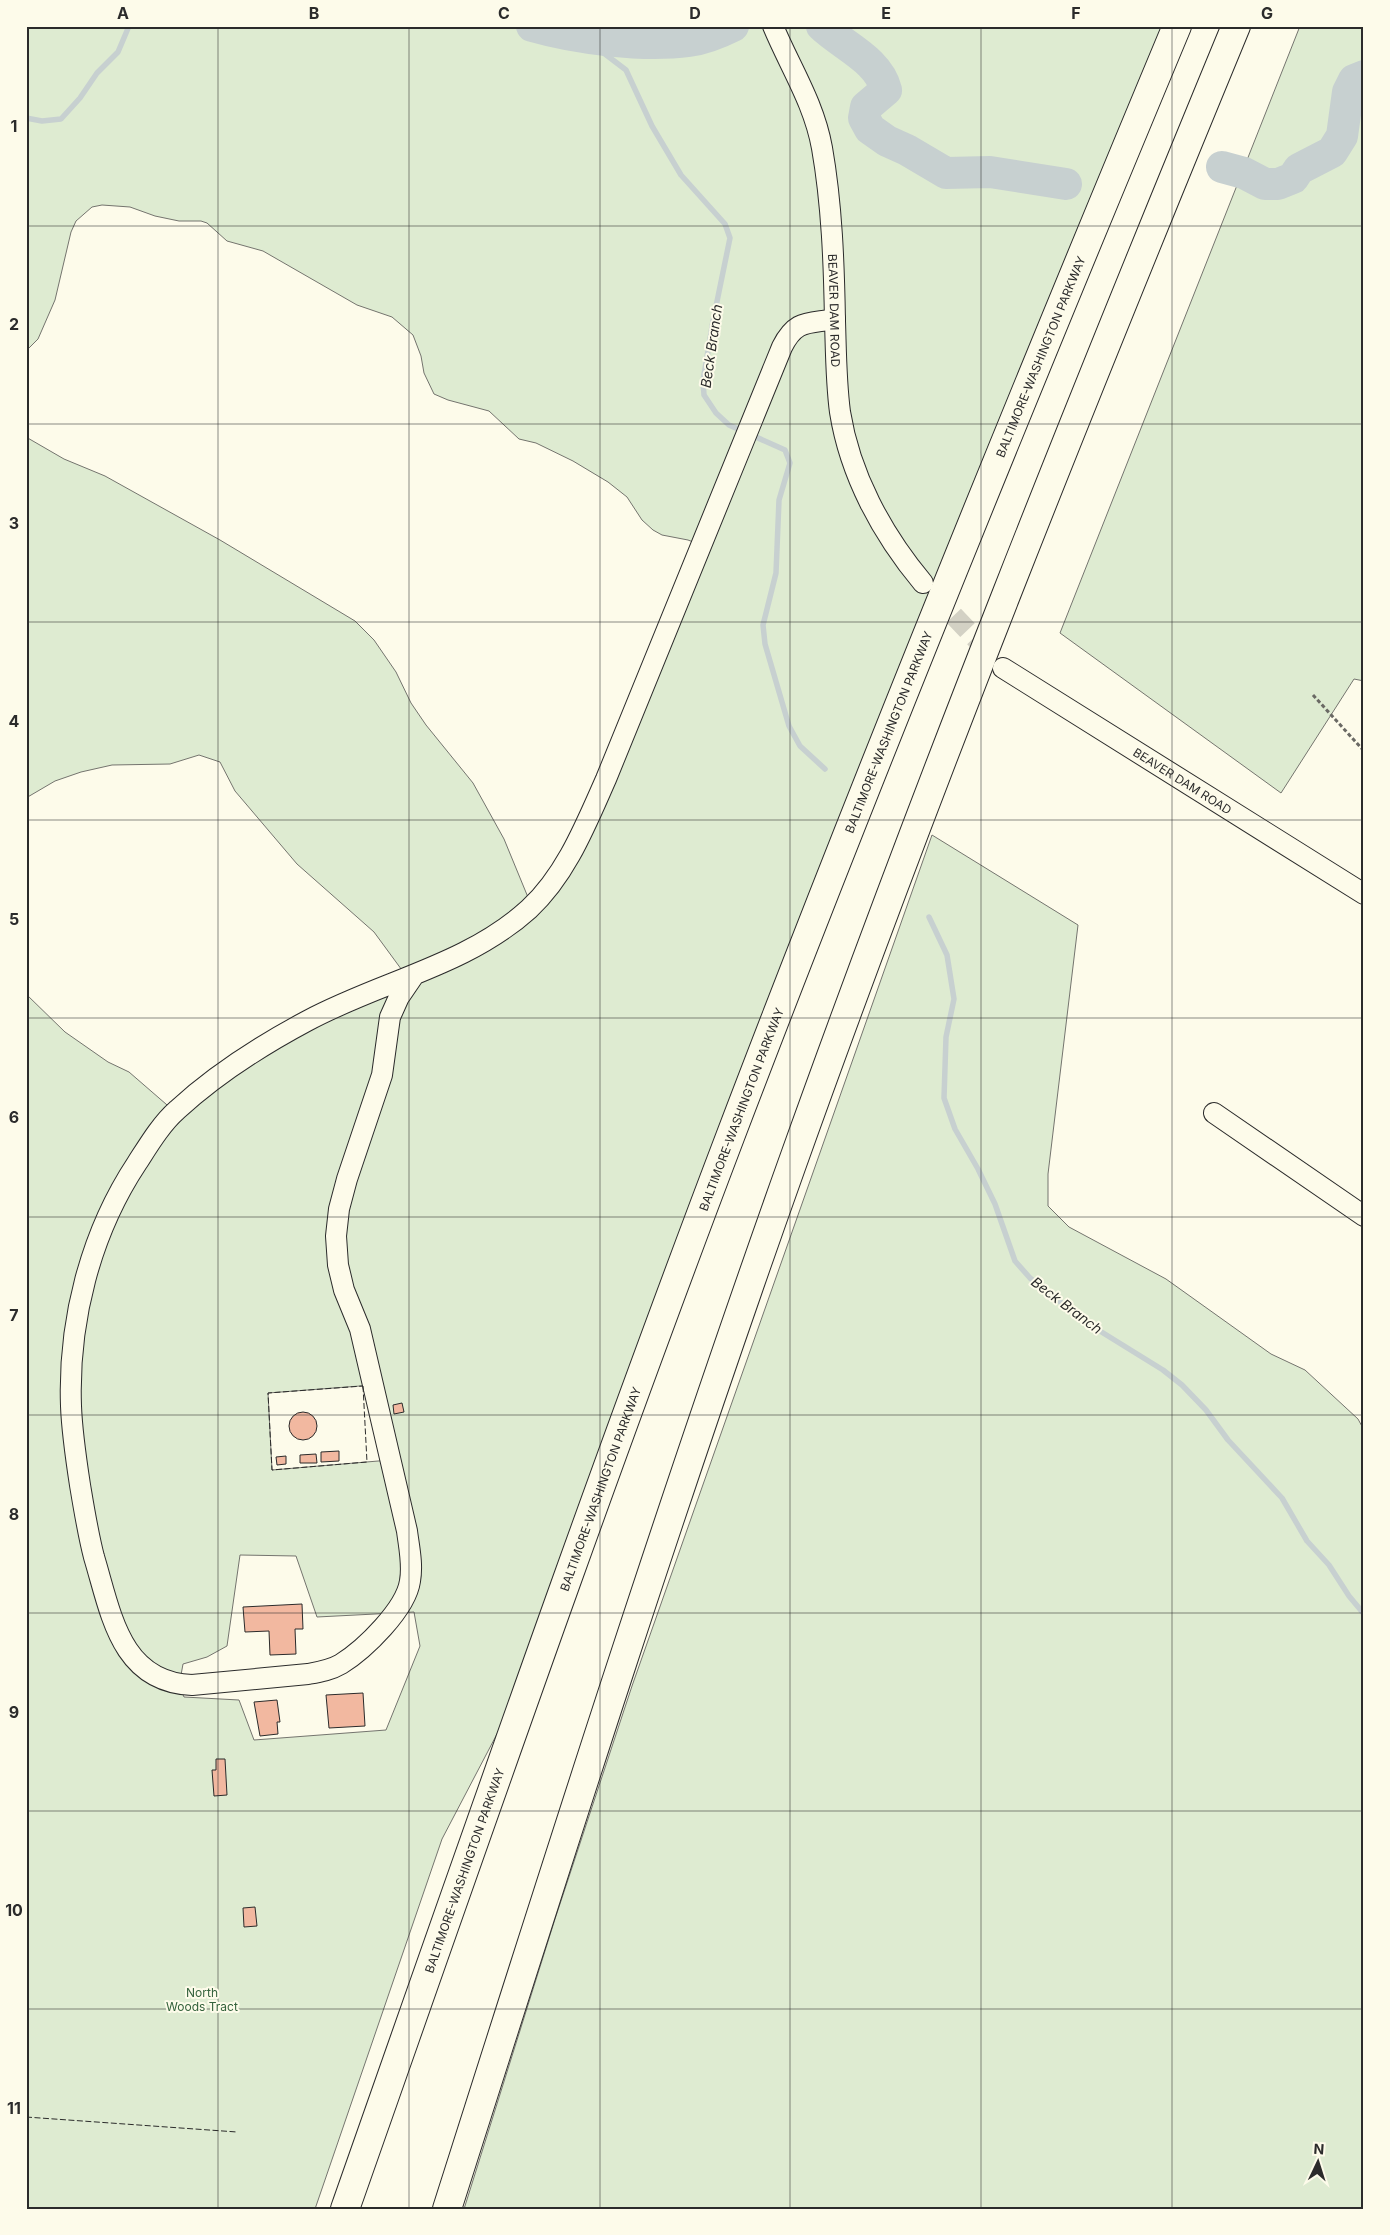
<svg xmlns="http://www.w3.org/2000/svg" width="1390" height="2235" font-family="Inter,sans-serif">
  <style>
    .green { fill: #deebd1; stroke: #74746e; fill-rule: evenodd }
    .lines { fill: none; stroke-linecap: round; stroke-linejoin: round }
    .stream { stroke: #c7d0d0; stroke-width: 5.5 }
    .river { stroke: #c7d0d0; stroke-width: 32 }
    .building { fill: #f2b8a0; stroke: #2b2b2b }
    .minor-tunnel { stroke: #d3d1c4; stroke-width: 20; stroke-dasharray: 20 10; stroke-linecap: butt }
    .minor-casing { stroke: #2b2b2b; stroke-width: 22 }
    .highway-casing { stroke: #2b2b2b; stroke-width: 30 }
    .path { stroke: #6a6964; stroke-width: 3; stroke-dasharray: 4 2.5; stroke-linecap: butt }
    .minor { stroke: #fdfbea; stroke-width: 20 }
    .highway { stroke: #fdfbea; stroke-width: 28 }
    .fence { stroke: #2b2b2b; stroke-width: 1; stroke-dasharray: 6 2.5; stroke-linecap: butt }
    .grid { fill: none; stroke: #2b2b2b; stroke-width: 1; stroke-opacity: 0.55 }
    .labels { text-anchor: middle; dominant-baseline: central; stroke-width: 4; stroke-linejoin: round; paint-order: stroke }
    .street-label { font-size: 12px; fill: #2b2b2b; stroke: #fdfbea }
    .park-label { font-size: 12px; fill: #34623c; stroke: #fdfbea }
    .water-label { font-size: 14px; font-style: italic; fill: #2b2b2b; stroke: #fdfbea }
    .neatline { fill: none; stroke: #2b2b2b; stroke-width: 2 }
    .grid-label { font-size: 16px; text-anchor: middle; font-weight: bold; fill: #2b2b2b }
  </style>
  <rect width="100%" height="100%" fill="#fdfbea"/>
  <path class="green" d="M 26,26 L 1177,26 L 542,1648 L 442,1839 L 315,2209 L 26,2209 L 26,994 L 65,1032 L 108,1062 L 129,1072 L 174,1111 L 231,1067 L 407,977 L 374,932 L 297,864 L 235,791 L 220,762 L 199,755 L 170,764 L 112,765 L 81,772 L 55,781 L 26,798 L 26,437 L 64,459 L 105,476 L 220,540 L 355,621 L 374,640 L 396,672 L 411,703 L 426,725 L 473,783 L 504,839 L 532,907 L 544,894 L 701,545 L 688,540 L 662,535 L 653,530 L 642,520 L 627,497 L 608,482 L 573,461 L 536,443 L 519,439 L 489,411 L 448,400 L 434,394 L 424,373 L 421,356 L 413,335 L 392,317 L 357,305 L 263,251 L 227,241 L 207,223 L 201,221 L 179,221 L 155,216 L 130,207 L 102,205 L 92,207 L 76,221 L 71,232 L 55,300 L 38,339 L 26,351 ZM 373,1385 L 390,1460 L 272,1470 L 268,1393 ZM 240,1555 L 296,1556 L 317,1617 L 414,1612 L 420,1646 L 386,1730 L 254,1740 L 239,1700 L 184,1697 L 179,1686 L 183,1664 L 207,1657 L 227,1646 Z
    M 1300,26 L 1364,26 L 1364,681 L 1354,679 L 1281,793 L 1060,633 Z
    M 932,835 L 1078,925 L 1048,1174 L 1048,1206 L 1069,1227 L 1166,1279 L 1271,1354 L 1305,1370 L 1358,1419 L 1364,1430 L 1364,2209 L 464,2209 L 555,1919 L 632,1686 Z"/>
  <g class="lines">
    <path class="stream" d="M 575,36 L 605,54 L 626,70 L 652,126 L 681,175 L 725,224 L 730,238 L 713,321 L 703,381 L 704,395 L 716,413 L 729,425 L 785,450 L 790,463 L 779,500 L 776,573 L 763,625 L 765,644 L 789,726 L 800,746 L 825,769
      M 26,118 L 42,121 L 61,119 L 80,98 L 97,73 L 118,52 L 129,26
      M 929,917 L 947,955 L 954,999 L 946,1037 L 944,1098 L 955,1129 L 978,1169 L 995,1204 L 1015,1261 L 1030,1278 L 1087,1323 L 1163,1370 L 1182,1385 L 1206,1410 L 1228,1440 L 1282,1498 L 1307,1541 L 1329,1565 L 1349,1596 L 1364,1614"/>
    <path class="river" d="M 532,26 C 577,39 643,47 689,41 C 705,39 719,33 733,26
      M 822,26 C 843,46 879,60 886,90 L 866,107 L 864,118 L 870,129 L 887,141 L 907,150 L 946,173 L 990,172 L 1066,184
      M 1222,167 L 1244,173 L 1265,184 L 1278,184 L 1293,178 L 1299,169 L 1332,152 L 1342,136 L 1348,92 L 1354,80 L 1364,76"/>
  </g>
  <path class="building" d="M 402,1403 L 404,1412 L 394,1414 L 393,1405 Z
    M289 1426a14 14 0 1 1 28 0a14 14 0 1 1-28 0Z
    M 339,1451 L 339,1461 L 321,1462 L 321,1452 Z
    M 316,1454 L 317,1463 L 300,1463 L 300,1455 Z
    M 286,1456 L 286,1464 L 277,1465 L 276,1457 Z
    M 302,1604 L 303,1629 L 295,1629 L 296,1654 L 270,1655 L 269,1631 L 245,1632 L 243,1607 Z
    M 363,1693 L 365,1726 L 329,1728 L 326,1695 Z
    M 277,1700 L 280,1722 L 277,1722 L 278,1734 L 260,1736 L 254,1702 Z
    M 216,1759 L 225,1759 L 227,1795 L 214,1796 L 212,1770 L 216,1770 Z
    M 255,1907 L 257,1926 L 244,1927 L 243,1908 Z"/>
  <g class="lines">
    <path class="minor-tunnel" d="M 933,594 L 994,658"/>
    <defs>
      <g id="minor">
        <path id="s1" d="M 773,26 C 790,67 814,103 822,148 C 832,205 834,264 835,321 C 836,352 836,382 840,412 C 850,475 882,534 923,583"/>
        <path id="s2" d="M 1003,668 L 1364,894"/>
        <path d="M 414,975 L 399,997 L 390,1017 L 382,1075 L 347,1179 L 339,1209 L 336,1236 L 338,1265 L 344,1290 L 360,1329 L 407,1531 C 409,1547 413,1564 410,1581 C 406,1609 365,1649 341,1664 C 331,1670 319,1672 308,1674 L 192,1685 C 120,1682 111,1613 94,1557 C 88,1534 84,1509 80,1485 C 76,1459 72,1433 71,1406 C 68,1322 90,1234 137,1163 C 148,1146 161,1124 177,1110 C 215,1075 262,1045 307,1021 C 381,981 466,966 529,909 C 566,875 586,824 606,779 L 782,347 C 796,319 808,324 835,319"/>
        <path d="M 1214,1113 L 1364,1216"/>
      </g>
      <g id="highway">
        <path id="s3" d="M 345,2209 C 471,1851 595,1492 730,1137 C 872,764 1023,395 1177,26"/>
        <path d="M 447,2209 C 558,1860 668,1512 791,1167 C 928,783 1080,404 1236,26"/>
      </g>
    </defs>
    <use href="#minor" class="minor-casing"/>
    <use href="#highway" class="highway-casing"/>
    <path class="path" d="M 1313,695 L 1364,751"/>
    <use href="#minor" class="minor"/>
    <use href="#highway" class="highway"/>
    <path class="fence" d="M 363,1386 L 367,1462 L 272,1470 L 268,1393 Z
      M 26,2117 L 237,2132"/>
  </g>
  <path class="grid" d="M 218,26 L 218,2209M 409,26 L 409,2209M 600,26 L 600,2209M 790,26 L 790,2209M 981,26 L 981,2209M 1172,26 L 1172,2209M 26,226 L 1364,226M 26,424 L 1364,424M 26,622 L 1364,622M 26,820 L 1364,820M 26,1018 L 1364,1018M 26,1217 L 1364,1217M 26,1415 L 1364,1415M 26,1613 L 1364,1613M 26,1811 L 1364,1811M 26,2009 L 1364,2009"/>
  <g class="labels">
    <g class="street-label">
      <text stroke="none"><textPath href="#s1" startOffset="295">BEAVER DAM ROAD</textPath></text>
      <text stroke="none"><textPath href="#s3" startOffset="1979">BALTIMORE-WASHINGTON PARKWAY</textPath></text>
      <text stroke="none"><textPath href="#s3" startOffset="1574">BALTIMORE-WASHINGTON PARKWAY</textPath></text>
      <text stroke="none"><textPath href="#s2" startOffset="212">BEAVER DAM ROAD</textPath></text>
      <text stroke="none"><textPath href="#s3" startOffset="1169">BALTIMORE-WASHINGTON PARKWAY</textPath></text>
      <text stroke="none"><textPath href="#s3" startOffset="764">BALTIMORE-WASHINGTON PARKWAY</textPath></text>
      <text stroke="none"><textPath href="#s3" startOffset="359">BALTIMORE-WASHINGTON PARKWAY</textPath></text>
    </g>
    <g class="park-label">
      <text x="202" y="1992">North<tspan x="202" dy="14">Woods Tract</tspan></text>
    </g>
    <g class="water-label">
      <text transform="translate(711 346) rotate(-82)">Beck Branch</text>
      <text transform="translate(1067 1305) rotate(37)">Beck Branch</text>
    </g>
  </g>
  <rect width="1390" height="2235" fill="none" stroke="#fdfbea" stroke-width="55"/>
  <g transform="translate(1318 2162) rotate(4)" stroke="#fdfbea" stroke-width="4" paint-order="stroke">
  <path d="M0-4L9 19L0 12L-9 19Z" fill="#2b2b2b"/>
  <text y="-8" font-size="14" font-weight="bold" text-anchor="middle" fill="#2b2b2b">N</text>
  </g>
  <rect x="28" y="28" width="1334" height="2180" class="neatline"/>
  <g class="grid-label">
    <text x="123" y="19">A</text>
    <text x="314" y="19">B</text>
    <text x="504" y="19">C</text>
    <text x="695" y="19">D</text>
    <text x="886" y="19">E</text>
    <text x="1076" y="19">F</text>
    <text x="1267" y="19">G</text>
    <text x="14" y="132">1</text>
    <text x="14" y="330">2</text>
    <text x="14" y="529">3</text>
    <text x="14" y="727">4</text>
    <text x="14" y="925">5</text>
    <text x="14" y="1123">6</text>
    <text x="14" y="1321">7</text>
    <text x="14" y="1520">8</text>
    <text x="14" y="1718">9</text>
    <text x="14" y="1916">10</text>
    <text x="14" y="2114">11</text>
  </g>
</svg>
